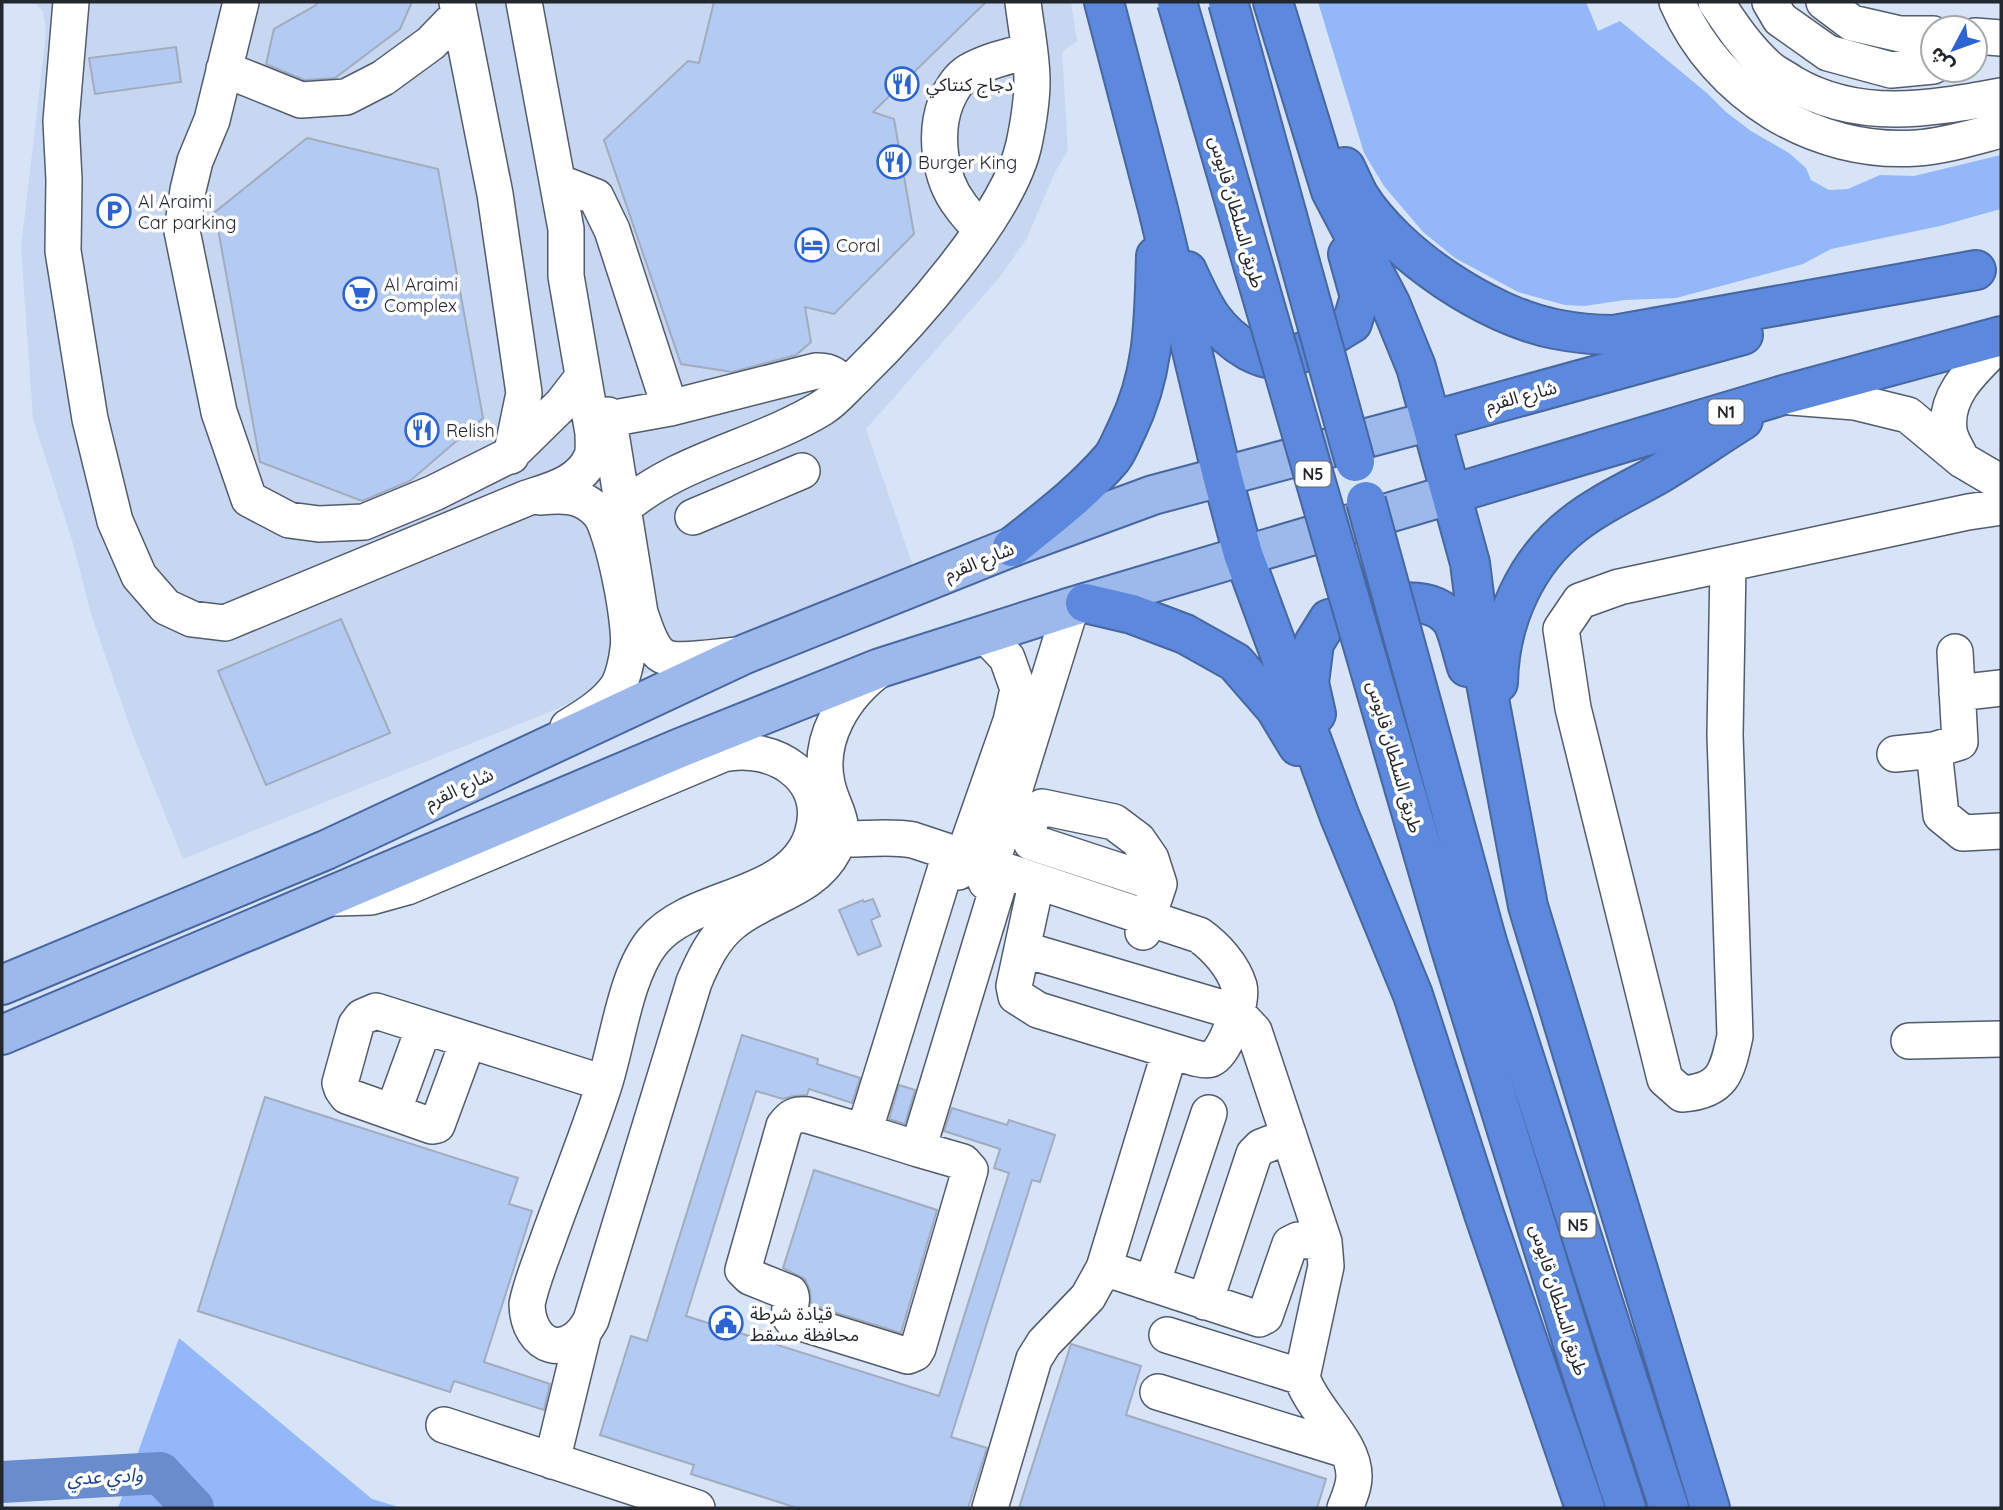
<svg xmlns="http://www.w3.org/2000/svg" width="2003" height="1510" font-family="Quicksand,'Noto Sans Arabic',sans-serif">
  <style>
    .built { fill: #c8d7f1 }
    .green { fill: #93b7f9 }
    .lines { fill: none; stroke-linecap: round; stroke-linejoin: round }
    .river { stroke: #6a8ccc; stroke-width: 42 }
    .building { fill: #b3caf2; stroke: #a1acbe; stroke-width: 2 }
    .minor-casing { stroke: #525c6c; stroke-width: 38 }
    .major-casing { stroke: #4867a0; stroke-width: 42 }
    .highway-casing { stroke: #4867a0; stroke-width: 42 }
    .minor { stroke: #fff; stroke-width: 35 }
    .major { stroke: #9db8eb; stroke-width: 38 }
    .highway { stroke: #5c89dd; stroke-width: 38 }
    .highway-bridge-casing { stroke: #4867a0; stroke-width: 42; stroke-linecap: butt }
    .highway-bridge { stroke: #5c89dd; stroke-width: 38 }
    .labels { text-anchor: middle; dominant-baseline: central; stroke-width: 7; stroke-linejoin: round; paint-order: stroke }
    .shield { fill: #fff; stroke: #65686d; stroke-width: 2 }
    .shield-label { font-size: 16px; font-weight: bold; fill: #23272e }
    .poi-label { font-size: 18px; fill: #23272e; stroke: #fff; text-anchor: start }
    .street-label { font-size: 18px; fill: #23272e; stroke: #fff }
    .water-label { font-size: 19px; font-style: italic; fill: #1a418c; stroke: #fff }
  </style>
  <rect width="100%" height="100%" fill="#d7e3f6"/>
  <path class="built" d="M 33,2 L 1071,2 L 1077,41 L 1062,52 L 1068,151 L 1055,172 L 1027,238 L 999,278 L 866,429 L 913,566 L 183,859 L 131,730 L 91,614 L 72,540 L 33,419 L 21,248 L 46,33 L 43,11 Z"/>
  <path class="green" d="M 1318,2 L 1586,2 L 1598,31 L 1620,21 L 1708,94 L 1726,112 L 1751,131 L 1789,153 L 1806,168 L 1811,180 L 1829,190 L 1848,189 L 1880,175 L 1914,176 L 2001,155 L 2001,209 L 1940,226 L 1831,249 L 1803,264 L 1676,298 L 1625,300 L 1584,306 L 1565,305 L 1518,292 L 1455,258 L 1423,232 L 1384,186 L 1364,153 Z
    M 179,1338 L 372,1499 L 402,1508 L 118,1508 Z"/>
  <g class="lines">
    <path class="river" d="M 2,1482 L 160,1473 L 193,1508"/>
  </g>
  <path class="building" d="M 317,2 L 412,2 L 400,29 L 335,78 L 304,80 L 266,64 L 274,29 L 316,5 Z
    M 714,2 L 986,2 L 873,112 L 894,119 L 914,234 L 834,314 L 805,307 L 811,342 L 796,355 L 732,372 L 681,364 L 604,140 L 688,61 L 699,63 Z
    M 176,47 L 181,82 L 95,94 L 89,58 Z
    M 307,138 L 438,169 L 483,418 L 410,481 L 362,501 L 260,462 L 215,212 Z
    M 341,619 L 390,733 L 266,785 L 218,671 Z
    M 873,899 L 880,916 L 871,920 L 881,946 L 858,955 L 839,910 L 863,900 L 864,902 Z
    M 742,1035 L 818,1059 L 817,1064 L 860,1078 L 852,1103 L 809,1089 L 807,1095 L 793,1096 L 783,1099 L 756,1091 L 686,1316 L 939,1396 L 1009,1173 L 994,1168 L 1000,1149 L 944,1131 L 952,1108 L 1007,1125 L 1009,1120 L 1055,1135 L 1040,1182 L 1032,1180 L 951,1437 L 987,1448 L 968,1508 L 797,1508 L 691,1474 L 694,1465 L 600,1435 L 631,1336 L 647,1341 Z
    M 899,1085 L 915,1090 L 905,1124 L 889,1119 Z
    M 265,1097 L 518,1178 L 509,1204 L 532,1211 L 484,1362 L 550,1384 L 544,1410 L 454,1381 L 450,1392 L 198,1311 Z
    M 814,1170 L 937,1210 L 901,1333 L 811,1305 L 810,1290 L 805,1279 L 783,1268 Z
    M 1071,1344 L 1141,1366 L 1126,1415 L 1326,1479 L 1317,1508 L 1019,1508 Z"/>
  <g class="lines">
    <defs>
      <path id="minor" d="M 71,2 L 61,121 L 64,180 L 63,251 L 90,419 L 115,521 L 139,576 L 166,607 L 192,619 L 225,623 L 527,498 C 552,490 581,483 592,456 C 594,450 593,440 593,433 L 566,276 L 566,229 L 524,2
        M 241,2 L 212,120 L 195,161 L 188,190 L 182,231 L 219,412 L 249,499 L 289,520 L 319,524 L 364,522 L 434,493 L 510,455 L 562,404 L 582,378
        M 457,2 L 495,194 L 524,393 L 511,456
        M 1677,2 C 1717,95 1815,155 1917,148 C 1945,146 1974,137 2001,130
        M 1716,2 C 1732,26 1748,50 1770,69 C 1776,74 1785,78 1792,83 C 1858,122 1930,109 2001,96
        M 1770,2 L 1780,19 L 1828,53 L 1891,70 L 1933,66
        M 1824,2 L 1852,23 L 1900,34 L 1933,34
        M 1975,36 L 2001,38
        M 224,69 L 301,100 L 346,97 L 383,78 L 431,43 L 459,14
        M 558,182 L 596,197 L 612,230 L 670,408 L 609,419
        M 981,230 C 974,222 966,214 960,205 C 939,178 934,133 946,102 C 951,90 957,79 968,72 C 987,61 1009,56 1029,51
        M 1791,397 L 1855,402 L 1908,415 L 1962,460 L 2001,483
        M 670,408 L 816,371 C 830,370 837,376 845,387
        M 608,415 L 640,613 C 645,626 649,644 660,654 C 673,665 721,656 738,655
        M 1962,460 C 1958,451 1950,440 1949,430 C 1944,392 1978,366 2001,342
        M 540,497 C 563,495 582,494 599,513 C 613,529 632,627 628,649 C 627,660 623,677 618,686 C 606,704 586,716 568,727
        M 623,508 C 680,459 758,447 822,408 C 835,400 846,386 857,376 C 909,325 1009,215 1024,144 C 1028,125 1032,101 1032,81 C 1032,55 1026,28 1023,2
        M 693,517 L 802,471
        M 1728,564 L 1725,735 L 1735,1036 C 1727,1073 1723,1091 1682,1094 L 1665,1079 L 1573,708 L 1561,629 L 1580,601 L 1619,587 L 1968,512 L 2001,507
        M 1957,693 L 2001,688
        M 1934,750 L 1941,815 L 1963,833 L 2001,831
        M 1895,754 L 1934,750 L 1960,742 L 1955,652
        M 819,837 C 850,843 882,834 913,840 L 1199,935 C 1216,947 1233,966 1239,986 C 1243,1001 1226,1053 1211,1059 C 1206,1061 1200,1059 1195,1058 L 1038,1010 L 1016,996 L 1014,986 L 1033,898
        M 946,867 L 864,1132 L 918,1149 L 998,886
        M 958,872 L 1011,721 L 1018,689 L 1007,658 L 992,642 L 982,636
        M 986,882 L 1071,607
        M 335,898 L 371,897 L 407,887 L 723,754 C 774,743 830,778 812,835 C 791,900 693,893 653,941 C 625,975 618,1042 604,1085 C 588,1135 568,1184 550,1234 C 542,1257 532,1280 527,1304 C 528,1349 569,1362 591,1320 L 694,982 C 703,961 713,939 731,924 C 763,896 813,891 834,850 C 849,821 833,812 827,784 C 817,739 844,695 880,669
        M 1143,932 L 1159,884 L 1151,859 L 1138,840 L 1114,822 L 1042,807 L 1033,812 L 1028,831 L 1031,842 L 1159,884
        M 1022,949 L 1236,1012 L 1254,1031 L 1324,1242 L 1326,1266 L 1302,1377 C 1311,1409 1354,1441 1354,1476 C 1354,1487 1349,1498 1345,1508
        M 468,1041 L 437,1125 L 432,1126 L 347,1096 L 342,1089 L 340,1083 L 356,1025 L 362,1017 L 376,1011 L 604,1083
        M 1909,1041 L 2001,1039
        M 1170,1051 L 1104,1268 L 1259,1319 L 1265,1316 L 1290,1244 L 1298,1240 L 1324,1242
        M 393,1112 L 424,1027
        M 864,1132 L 807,1115 C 796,1114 791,1116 784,1126 L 743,1270 L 750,1277 L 790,1293 C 795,1302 785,1312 792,1320 L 908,1356 L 915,1353 L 918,1348 L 970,1170 L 963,1162 L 918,1149
        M 1152,1284 L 1209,1113
        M 1205,1302 L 1254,1154 L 1261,1147 L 1289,1136
        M 1167,1335 L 1302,1377
        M 1158,1392 L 1346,1450
        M 444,1425 L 697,1508
        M 552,1461 L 583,1334
        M 990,1508 L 1034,1359 L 1044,1343 L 1088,1297 L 1104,1268"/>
      <path id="major" d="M 2,985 L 326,850 L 745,654 L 1012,547 L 1153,495 L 1431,421
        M 2,1035 L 680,748 L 880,668 L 1071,607 L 1452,494"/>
      <path id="highway" d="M 1104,2 L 1158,209 L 1222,475 L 1243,554 L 1340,817 L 1413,995 L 1485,1217 L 1585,1508
        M 1273,2 L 1331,191 L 1390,303 L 1416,367 L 1470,563 L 1483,667 L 1528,906 L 1710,1508
        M 1345,167 C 1350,177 1354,187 1359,196 C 1396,255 1488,316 1555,329 C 1575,333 1594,335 1614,335 L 1976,270
        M 1187,271 C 1203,306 1214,331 1249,351 C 1261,357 1271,361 1285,358 C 1308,354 1332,334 1352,323 L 1360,297 L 1348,254
        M 1431,421 L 1743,335
        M 1452,494 L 1780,396 L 2001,336
        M 1012,547 C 1047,519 1083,492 1112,458 C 1118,450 1122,439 1127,429 C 1155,371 1154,320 1156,256
        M 1085,603 L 1132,614 L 1185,634 L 1235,662 L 1275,708 L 1298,746
        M 1498,683 C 1499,622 1525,562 1574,524 C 1599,504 1629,491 1657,475 C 1686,458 1714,438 1743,420
        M 1316,714 L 1309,683 L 1314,643 L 1329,619 C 1362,610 1427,585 1452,621 C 1458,631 1463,655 1467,667
        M 1487,942 L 1669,1508
        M 1450,946 L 1582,1373 L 1626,1508"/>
    </defs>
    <use href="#minor" class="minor-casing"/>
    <use href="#major" class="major-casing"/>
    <use href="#highway" class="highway-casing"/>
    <use href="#minor" class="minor"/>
    <use href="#major" class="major"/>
    <use href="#highway" class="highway"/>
    <defs>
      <path id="highway-bridge" d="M 1177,2 L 1450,946
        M 1228,2 L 1355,462
        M 1366,501 L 1487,942"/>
    </defs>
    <use href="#highway-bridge" class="highway-bridge-casing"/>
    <use href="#highway-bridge" class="highway-bridge"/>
  </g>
  <defs>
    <symbol id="restaurant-ring" viewBox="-11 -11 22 22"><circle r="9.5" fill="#fff" stroke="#2c65d3" stroke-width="1.5"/><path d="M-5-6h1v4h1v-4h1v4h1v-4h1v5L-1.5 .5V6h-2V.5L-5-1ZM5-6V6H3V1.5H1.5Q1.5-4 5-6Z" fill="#2c65d3"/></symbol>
    <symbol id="parking-ring" viewBox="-11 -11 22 22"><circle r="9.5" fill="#fff" stroke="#2c65d3" stroke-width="1.5"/><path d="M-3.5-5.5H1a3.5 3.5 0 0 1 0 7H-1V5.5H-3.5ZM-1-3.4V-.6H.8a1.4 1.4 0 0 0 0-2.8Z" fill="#2c65d3"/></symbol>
    <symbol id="hotel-ring" viewBox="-11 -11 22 22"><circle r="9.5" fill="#fff" stroke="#2c65d3" stroke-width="1.5"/><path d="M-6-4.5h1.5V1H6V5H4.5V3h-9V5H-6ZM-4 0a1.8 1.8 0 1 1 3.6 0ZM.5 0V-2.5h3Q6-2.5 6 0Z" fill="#2c65d3"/></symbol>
    <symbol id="supermarket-ring" viewBox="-11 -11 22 22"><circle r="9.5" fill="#fff" stroke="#2c65d3" stroke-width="1.5"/><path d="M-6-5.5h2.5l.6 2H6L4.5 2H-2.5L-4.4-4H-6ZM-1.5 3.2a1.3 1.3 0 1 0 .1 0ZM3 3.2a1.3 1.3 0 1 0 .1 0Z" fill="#2c65d3"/></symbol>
    <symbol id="civic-ring" viewBox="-11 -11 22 22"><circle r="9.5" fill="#fff" stroke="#2c65d3" stroke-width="1.5"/><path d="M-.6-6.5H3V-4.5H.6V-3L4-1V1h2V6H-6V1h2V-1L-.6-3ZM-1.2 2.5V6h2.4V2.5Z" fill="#2c65d3"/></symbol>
  </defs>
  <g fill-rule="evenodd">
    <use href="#restaurant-ring" x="883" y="65" width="38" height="38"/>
    <use href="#restaurant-ring" x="875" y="143" width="38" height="38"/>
    <use href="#parking-ring" x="95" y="192" width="38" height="38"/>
    <use href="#hotel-ring" x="793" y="226" width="38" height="38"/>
    <use href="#supermarket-ring" x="341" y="275" width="38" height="38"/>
    <use href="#restaurant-ring" x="403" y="411" width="38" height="38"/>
    <use href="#civic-ring" x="707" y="1304" width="38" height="38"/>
  </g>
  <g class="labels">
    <g class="shield">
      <rect x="1708.5" y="399.5" width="35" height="25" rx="5"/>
      <rect x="1295.5" y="461.5" width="35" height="25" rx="5"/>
      <rect x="1560.5" y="1212.5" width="35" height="25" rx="5"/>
    </g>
    <g class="shield-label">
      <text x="1726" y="412">N1</text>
      <text x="1313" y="474">N5</text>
      <text x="1578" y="1225">N5</text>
    </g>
    <g class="poi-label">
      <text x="926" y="84">دجاج كنتاكي</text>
      <text x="918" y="162">Burger King</text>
      <text x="138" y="201">Al Araimi<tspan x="138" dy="21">Car parking</tspan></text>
      <text x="836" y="245">Coral</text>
      <text x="384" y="284">Al Araimi<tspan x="384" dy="21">Complex</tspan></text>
      <text x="446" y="430">Relish</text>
      <text x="750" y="1313">قيادة شرطة<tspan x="750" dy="21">محافظة مسقط</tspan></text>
    </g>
    <g class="street-label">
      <text transform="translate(1237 212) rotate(74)">طريق السلطان قابوس</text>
      <text transform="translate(1521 396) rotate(-15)">شارع القرم</text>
      <text transform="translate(979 561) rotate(-22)">شارع القرم</text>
      <text transform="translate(1395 757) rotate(74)">طريق السلطان قابوس</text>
      <text transform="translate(459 788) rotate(-25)">شارع القرم</text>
      <text transform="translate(1559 1300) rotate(73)">طريق السلطان قابوس</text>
    </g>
    <g class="water-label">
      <text transform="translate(105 1476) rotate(-3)">وادي عدي</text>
    </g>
  </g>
  <rect width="2003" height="1510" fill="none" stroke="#23272e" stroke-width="7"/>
  <g transform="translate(1954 49) rotate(229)"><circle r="33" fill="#ffffff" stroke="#a7a9ab" stroke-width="2"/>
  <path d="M0-5L12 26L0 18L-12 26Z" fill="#2c65d3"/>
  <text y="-10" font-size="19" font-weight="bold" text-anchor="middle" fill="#23272e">ش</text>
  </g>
</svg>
